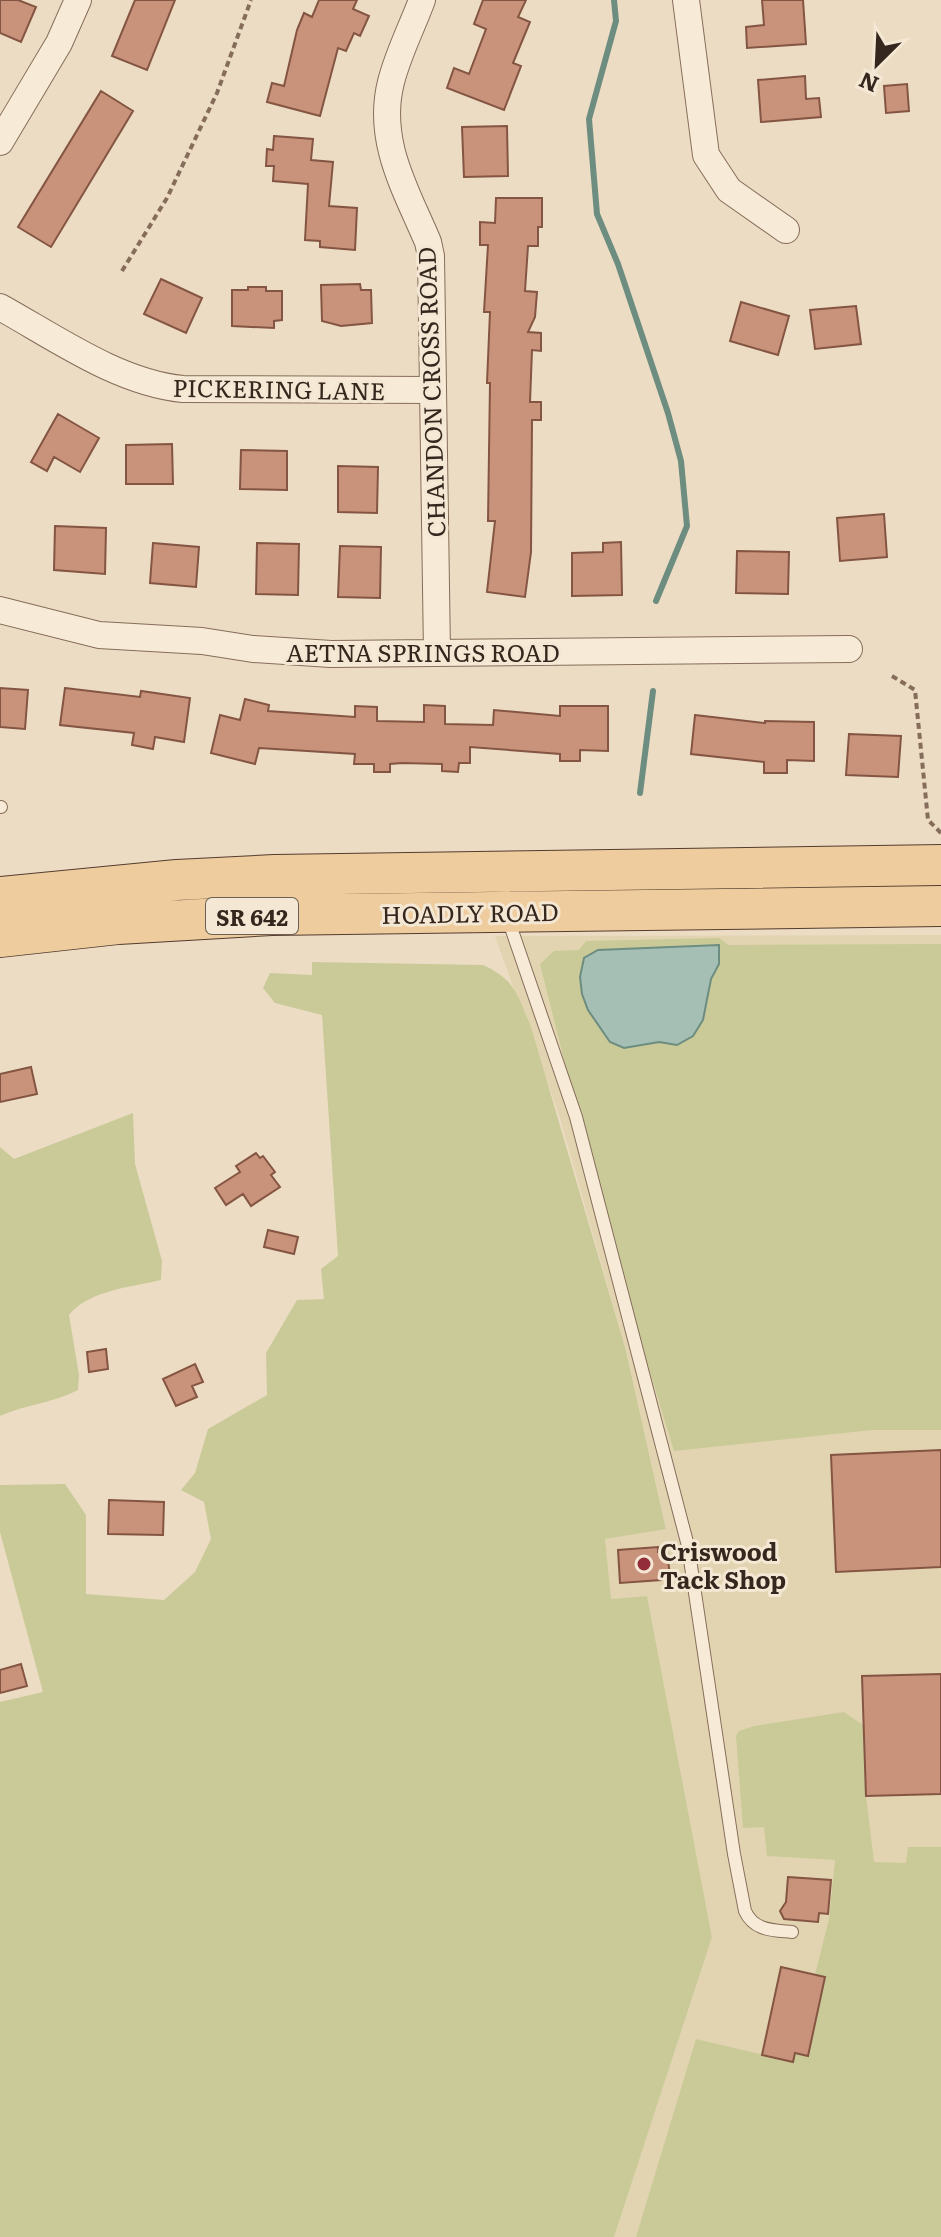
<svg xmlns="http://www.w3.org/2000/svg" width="941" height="2237" font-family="Literata,serif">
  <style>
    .farmland { fill: #e2d4b1 }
    .green { fill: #c9ca98 }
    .water { fill: #a5bfb5; stroke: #6d8d81; stroke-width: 2 }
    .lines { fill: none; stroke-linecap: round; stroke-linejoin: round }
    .stream { stroke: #6d8d81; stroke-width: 6 }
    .building { fill: #c9937b; stroke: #845542; stroke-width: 2 }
    .lane-casing { stroke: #866d5b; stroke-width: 14 }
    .street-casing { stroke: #866d5b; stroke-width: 28 }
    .primary-casing { stroke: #543c2f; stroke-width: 42 }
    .path { stroke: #866d5b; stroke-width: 4; stroke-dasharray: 6 4; stroke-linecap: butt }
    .lane { stroke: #f7ead6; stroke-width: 12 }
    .street { stroke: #f7ead6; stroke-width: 26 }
    .primary { stroke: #eecc9d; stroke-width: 40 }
    .poi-dot { fill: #922d39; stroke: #f4e7d3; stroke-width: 3 }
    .labels { text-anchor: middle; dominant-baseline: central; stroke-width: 6; stroke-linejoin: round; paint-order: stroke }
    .shield { fill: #f4e7d3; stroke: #6f6154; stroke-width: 2 }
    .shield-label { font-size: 22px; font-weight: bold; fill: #36271e }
    .street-label { font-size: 24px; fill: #36271e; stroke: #f4e7d3 }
    .poi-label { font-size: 24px; font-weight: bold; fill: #36271e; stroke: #f4e7d3; text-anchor: start }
  </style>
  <rect width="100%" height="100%" fill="#ecdcc3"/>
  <path class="farmland" d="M 941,935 L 941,2237 L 614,2237 L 712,1937 L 647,1596 L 611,1599 L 604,1539 L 666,1528 L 625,1347 L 559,1115 L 495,936 Z"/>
  <path class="green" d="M 719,938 L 729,945 L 941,944 L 941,1430 L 872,1430 L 674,1451 L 605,1224 L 540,964 L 554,951 L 579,950 L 586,941 Z
    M 312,962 L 483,965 C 517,981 517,995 531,1027 L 625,1347 L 666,1529 L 605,1539 L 611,1599 L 647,1596 L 712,1937 L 614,2237 L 0,2237 L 0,1702 L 43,1692 L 0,1532 L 0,1485 L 65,1484 L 86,1515 L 86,1594 L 164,1600 L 195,1572 L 211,1539 L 204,1502 L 181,1490 L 195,1473 L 208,1429 L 267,1395 L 266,1353 L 297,1300 L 324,1299 L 321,1269 L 338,1256 L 322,1015 L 275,1003 L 263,988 L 270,973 L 312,975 Z
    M 133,1113 L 135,1164 L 162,1261 L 161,1280 C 132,1287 89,1290 69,1315 L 79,1375 L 78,1390 C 54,1403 26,1404 0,1416 L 0,1147 L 14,1159 Z
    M 844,1712 L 863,1725 L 866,1796 L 874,1862 L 906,1863 L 908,1847 L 941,1847 L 941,2237 L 636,2237 L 696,2039 L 793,2062 L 829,1919 L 835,1860 L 767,1856 L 764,1827 L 743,1828 L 736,1736 L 739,1731 L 754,1726 Z"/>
  <path class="water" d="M 719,945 L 719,964 L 711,979 L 703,1020 L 693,1036 L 677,1045 L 659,1042 L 624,1048 L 610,1042 L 588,1010 L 582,994 L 580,977 L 584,958 L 598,950 Z"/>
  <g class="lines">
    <path class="stream" d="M 614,0 L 616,21 L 589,119 L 597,214 L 618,264 L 668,413 L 681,461 L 687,526 L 656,601
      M 640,793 L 653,691"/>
  </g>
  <path class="building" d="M 0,0 L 18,0 L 36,7 L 21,42 L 0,33 Z
    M 135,0 L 175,0 L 147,70 L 112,56 Z
    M 319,0 L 357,0 L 353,9 L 369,16 L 360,36 L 354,33 L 346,51 L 338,48 L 320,116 L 267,102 L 272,83 L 284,86 L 297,30 L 304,13 L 312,17 Z
    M 483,0 L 526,0 L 518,17 L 530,22 L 513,63 L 521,66 L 504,110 L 447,88 L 454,68 L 469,74 L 486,29 L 474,24 Z
    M 762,0 L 803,0 L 806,44 L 747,48 L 746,27 L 764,25 Z
    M 805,76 L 806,99 L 819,98 L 821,117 L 761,122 L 758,80 Z
    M 907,84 L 909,111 L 886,113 L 884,86 Z
    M 101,91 L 133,111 L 51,247 L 18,227 Z
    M 507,126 L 508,176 L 464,177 L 462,127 Z
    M 274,136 L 313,139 L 311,160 L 333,162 L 329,206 L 357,208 L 355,250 L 320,247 L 320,241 L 305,240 L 308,184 L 273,181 L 274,166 L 266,166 L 267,149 L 273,150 Z
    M 496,198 L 542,198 L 542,227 L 538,227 L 538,246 L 528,246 L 525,291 L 537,292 L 535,317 L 528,332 L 541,333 L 541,351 L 532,350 L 530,402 L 541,402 L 541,420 L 532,420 L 531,552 L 525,597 L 487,592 L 495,521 L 488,521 L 490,383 L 487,383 L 490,312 L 484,312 L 488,245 L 480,245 L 480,222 L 495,223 Z
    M 161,279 L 202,298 L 186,333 L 144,314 Z
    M 360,284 L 361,290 L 371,290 L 372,323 L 341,326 L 322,321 L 321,285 Z
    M 248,287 L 266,287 L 266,291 L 282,291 L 282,320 L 274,321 L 274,328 L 232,326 L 232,290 L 248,290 Z
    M 741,302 L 789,316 L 778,355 L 730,341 Z
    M 856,306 L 861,344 L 815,349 L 810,310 Z
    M 58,414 L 99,438 L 80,472 L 54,457 L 47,471 L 31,462 Z
    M 172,444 L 173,484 L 126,484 L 126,445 Z
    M 241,450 L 287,451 L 287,490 L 240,489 Z
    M 338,466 L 378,467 L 377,513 L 338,512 Z
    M 884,514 L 887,557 L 840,561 L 837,518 Z
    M 55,526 L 106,528 L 105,574 L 54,570 Z
    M 621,542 L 622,595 L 572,596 L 572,553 L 603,552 L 603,543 Z
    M 153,543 L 199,547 L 196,587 L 150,583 Z
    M 257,543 L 299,544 L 298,595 L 256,594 Z
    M 340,546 L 381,547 L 380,598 L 338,597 Z
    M 737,551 L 789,552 L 788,594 L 736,593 Z
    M 0,688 L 28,690 L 25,729 L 0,727 Z
    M 65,688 L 140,697 L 141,691 L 190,698 L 184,742 L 155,737 L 153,749 L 132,745 L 134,733 L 60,725 Z
    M 245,699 L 269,705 L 268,711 L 355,717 L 355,706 L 377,707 L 377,721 L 424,722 L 424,705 L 445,706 L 445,724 L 493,725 L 494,710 L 560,716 L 560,706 L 608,706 L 608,751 L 580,750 L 580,761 L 560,761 L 560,754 L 470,747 L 470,763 L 459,763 L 458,772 L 442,771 L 442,764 L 402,763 L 390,764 L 390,772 L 374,772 L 374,764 L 354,764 L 355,754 L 259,748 L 255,764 L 211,753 L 220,715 L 240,720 Z
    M 695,715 L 765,723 L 765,721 L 814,722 L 814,761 L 787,760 L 787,773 L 764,773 L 764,762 L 691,754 Z
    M 849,734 L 901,736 L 898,777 L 846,775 Z
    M 31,1067 L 37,1094 L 0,1102 L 0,1074 Z
    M 256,1153 L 260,1158 L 263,1156 L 275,1172 L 271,1175 L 280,1187 L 251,1206 L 243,1194 L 226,1205 L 215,1188 L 240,1172 L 236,1166 Z
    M 268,1230 L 298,1237 L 294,1254 L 264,1247 Z
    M 106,1349 L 108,1369 L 89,1372 L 87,1352 Z
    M 195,1364 L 203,1382 L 192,1386 L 197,1397 L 176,1406 L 163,1379 Z
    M 941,1450 L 941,1567 L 836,1572 L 831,1455 Z
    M 109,1500 L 164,1502 L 163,1535 L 108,1534 Z
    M 658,1547 L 658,1552 L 667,1551 L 670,1576 L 660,1576 L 661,1580 L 620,1583 L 618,1550 Z
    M 21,1664 L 27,1686 L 0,1693 L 0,1670 Z
    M 941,1674 L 941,1794 L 866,1796 L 862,1676 Z
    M 788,1877 L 831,1880 L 828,1914 L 819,1913 L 818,1922 L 784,1919 L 780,1911 L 786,1902 Z
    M 781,1967 L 825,1977 L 808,2056 L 795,2053 L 793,2062 L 762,2055 Z"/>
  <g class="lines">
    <defs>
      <path id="lane" d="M 0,807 L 1,807
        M 507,916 L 576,1117 L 688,1546 L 734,1854 L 745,1911 C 754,1931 773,1930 792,1932"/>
      <path id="street" d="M 422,0 C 412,27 398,54 391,82 C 376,141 406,190 428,242 L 431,256 L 437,653
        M 686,0 L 706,155 L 729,190 L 786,230
        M 0,142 L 59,43 L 78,0
        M 0,307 C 56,338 119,383 183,389 L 433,390
        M 0,610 L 99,635 L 202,641 L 253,649 L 331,654 L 849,649"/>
      <path id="primary" d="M 0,897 L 177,880 L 274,875 L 941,865
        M 0,937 L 118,924 L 271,915 L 941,906"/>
    </defs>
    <use href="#lane" class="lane-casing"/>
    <use href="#street" class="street-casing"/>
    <use href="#primary" class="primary-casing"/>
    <path class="path" d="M 122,271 L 167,198 L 217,93 L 251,0
      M 892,676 L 915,690 L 928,820 L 941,833"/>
    <use href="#lane" class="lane"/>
    <use href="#street" class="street"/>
    <use href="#primary" class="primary"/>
  </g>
  <circle class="poi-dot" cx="644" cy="1564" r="8"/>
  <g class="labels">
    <rect class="shield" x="206" y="898" width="92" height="36" rx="6"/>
    <g class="shield-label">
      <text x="252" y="916">SR 642</text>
    </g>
    <g class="street-label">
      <text transform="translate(279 388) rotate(1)">PICKERING LANE</text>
      <text transform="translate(430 392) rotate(-92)">CHANDON CROSS ROAD</text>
      <text x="423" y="651">AETNA SPRINGS ROAD</text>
      <text transform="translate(470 912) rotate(-1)">HOADLY ROAD</text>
    </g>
    <g class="poi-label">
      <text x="660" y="1550">Criswood<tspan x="660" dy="28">Tack Shop</tspan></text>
    </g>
  </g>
  <g transform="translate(877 64) rotate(204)" stroke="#f4e7d3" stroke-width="6" paint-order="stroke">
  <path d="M0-6L14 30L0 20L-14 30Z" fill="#36271e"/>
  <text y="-12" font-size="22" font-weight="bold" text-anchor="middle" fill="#36271e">N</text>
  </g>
</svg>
